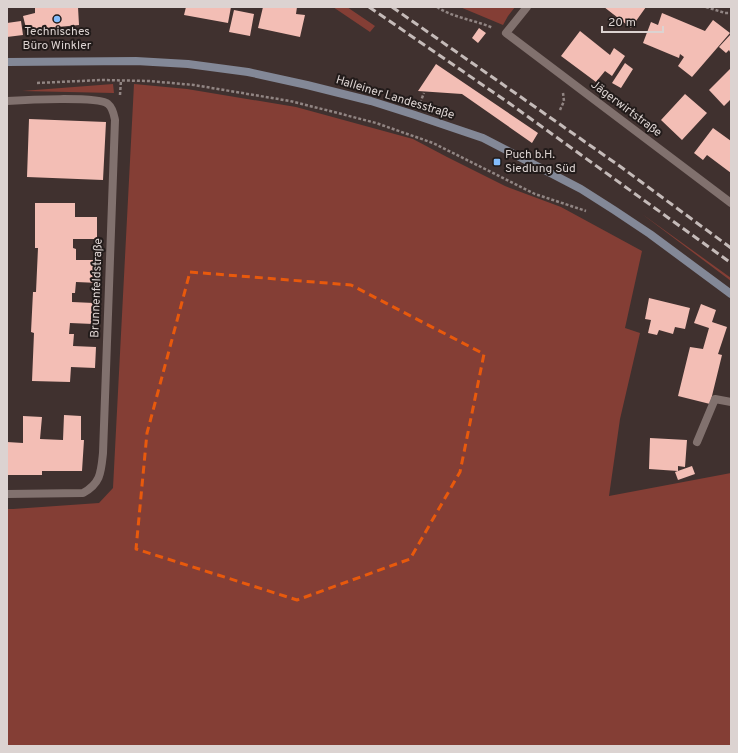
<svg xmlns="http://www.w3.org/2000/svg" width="738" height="753" font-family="Overpass,sans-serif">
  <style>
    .green { fill: #843e35 }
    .building { fill: #f3beb5 }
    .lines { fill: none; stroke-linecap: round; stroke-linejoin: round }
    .path { stroke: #918583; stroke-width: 2.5; stroke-dasharray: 3 2; stroke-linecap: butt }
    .service { stroke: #81716e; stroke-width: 8 }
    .minor { stroke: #81716e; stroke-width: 8 }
    .secondary { stroke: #838897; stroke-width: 8 }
    .rail { stroke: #c5bbb9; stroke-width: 3; stroke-dasharray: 8 4; stroke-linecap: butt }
    .marked { fill: none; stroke: #e8590c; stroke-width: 3; stroke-dasharray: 8 5; stroke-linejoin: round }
    .poi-dot { fill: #83bcfb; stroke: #221b1a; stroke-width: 1.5 }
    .labels { text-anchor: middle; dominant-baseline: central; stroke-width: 4; stroke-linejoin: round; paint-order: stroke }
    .poi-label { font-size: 12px; fill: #dcd3d1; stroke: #221b1a }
    .street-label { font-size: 12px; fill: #dcd3d1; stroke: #221b1a }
  </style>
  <rect width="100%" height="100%" fill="#40312f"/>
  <path class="green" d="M 333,7 L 347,7 L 375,26 L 370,32 Z
    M 460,7 L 515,7 L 508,16 L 503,25 Z
    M 113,84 L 114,93 L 22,91 Z
    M 134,84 L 187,89 L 296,107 L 413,139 L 447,157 L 505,186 L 561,207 L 642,251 L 625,328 L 640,333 L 620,419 L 609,496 L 731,473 L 731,746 L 7,746 L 7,509 L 13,509 L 99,503 L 113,488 Z
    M 642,214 L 731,278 L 731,281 Z"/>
  <path class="building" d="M 35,7 L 78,7 L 79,25 L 58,27 L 58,34 L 28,36 L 23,16 L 35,13 Z
    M 186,7 L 231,7 L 228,23 L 184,15 Z
    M 263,7 L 297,7 L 296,14 L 305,15 L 300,37 L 258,28 Z
    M 604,7 L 646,7 L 631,28 Z
    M 234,10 L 254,14 L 250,36 L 229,32 Z
    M 662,13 L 705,31 L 713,20 L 730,33 L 692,77 L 678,66 L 684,57 L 680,54 L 679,58 L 643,43 L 651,22 L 658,25 Z
    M 21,21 L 23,35 L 7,37 L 7,23 Z
    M 479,28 L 486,33 L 478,43 L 472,38 Z
    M 580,31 L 610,55 L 614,48 L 625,56 L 612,76 L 605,71 L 596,82 L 561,56 Z
    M 731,34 L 731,54 L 729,50 L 726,53 L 719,47 Z
    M 625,63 L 633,69 L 621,88 L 612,83 Z
    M 436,64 L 538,133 L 532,143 L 462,94 L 418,91 Z
    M 731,68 L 731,101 L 730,100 L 724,106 L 709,90 Z
    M 685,94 L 707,113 L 682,140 L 661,120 Z
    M 29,119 L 106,122 L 103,180 L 27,177 Z
    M 713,128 L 731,141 L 731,173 L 707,155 L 703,160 L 694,153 Z
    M 35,203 L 75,203 L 75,217 L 97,217 L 97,239 L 73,239 L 73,248 L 76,249 L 76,260 L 99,260 L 99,283 L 76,282 L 75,293 L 72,293 L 72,302 L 94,303 L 93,324 L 70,323 L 69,334 L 74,334 L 73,346 L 96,347 L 95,368 L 71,367 L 70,382 L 32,381 L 34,333 L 31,332 L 33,292 L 36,292 L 38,248 L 35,248 Z
    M 649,298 L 690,308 L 685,329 L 675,327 L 673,334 L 659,330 L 657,335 L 648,333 L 651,320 L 645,319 Z
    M 701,304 L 716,310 L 712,322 L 727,327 L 718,354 L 722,355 L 710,404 L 678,396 L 690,347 L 703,349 L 709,328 L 694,323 Z
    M 64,415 L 81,416 L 81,440 L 84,440 L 82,471 L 42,471 L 42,475 L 7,475 L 7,442 L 23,443 L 23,416 L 42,417 L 40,439 L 63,440 Z
    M 650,438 L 687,440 L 685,467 L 678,466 L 678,471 L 649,469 Z
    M 692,466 L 695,474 L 678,480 L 675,472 Z"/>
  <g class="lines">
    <path class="path" d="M 437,7 C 454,18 475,20 493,28
      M 706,7 L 725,13 L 731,13
      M 37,83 L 101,80 L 149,81 L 194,85 L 290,101 L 330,111 L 376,123 L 433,143 L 535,194 L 586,211
      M 120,95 L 121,80
      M 420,103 L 424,93
      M 560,110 L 564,101 L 563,93"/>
    <path class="service" d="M 697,442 L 715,399 L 731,402"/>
    <path class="minor" d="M 527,7 L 506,33 L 731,203
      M 7,101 C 23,100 99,96 108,104 C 113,108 114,115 115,120 L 103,453 C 101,472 101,483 83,493 L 7,494"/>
    <path class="secondary" d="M 7,62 L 136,61 L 188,64 L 248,72 L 307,85 L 371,101 L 415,115 L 483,138 L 581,189 L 614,210 L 650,234 L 731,294"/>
    <path class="rail" d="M 369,7 L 509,103 L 731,263
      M 392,7 L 621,167 L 731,248"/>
  </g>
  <path class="marked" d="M 190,272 L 351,285 L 484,354 L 460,472 L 410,559 L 297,600 L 136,549 L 147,433 Z"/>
  <g class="poi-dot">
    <circle cx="57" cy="19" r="4"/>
    <rect x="493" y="158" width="8" height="8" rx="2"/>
  </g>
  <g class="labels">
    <g class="poi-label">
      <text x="57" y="32">Technisches<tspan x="57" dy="14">Büro Winkler</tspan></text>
      <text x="505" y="155" text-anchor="start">Puch b.H.<tspan x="505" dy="14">Siedlung Süd</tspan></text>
    </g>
    <g class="street-label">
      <text transform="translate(395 98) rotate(17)">Halleiner Landesstraße</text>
      <text transform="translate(626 109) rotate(37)">Jägerwirtstraße</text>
      <text transform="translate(97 288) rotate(-88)">Brunnenfeldstraße</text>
    </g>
  </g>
  <rect width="738" height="753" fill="none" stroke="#dcd3d1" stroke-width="16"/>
  <path d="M602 26v6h61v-6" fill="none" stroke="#dcd3d1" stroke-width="2"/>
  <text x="608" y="26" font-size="12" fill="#dcd3d1" stroke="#221b1a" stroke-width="3" paint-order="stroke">20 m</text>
</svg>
